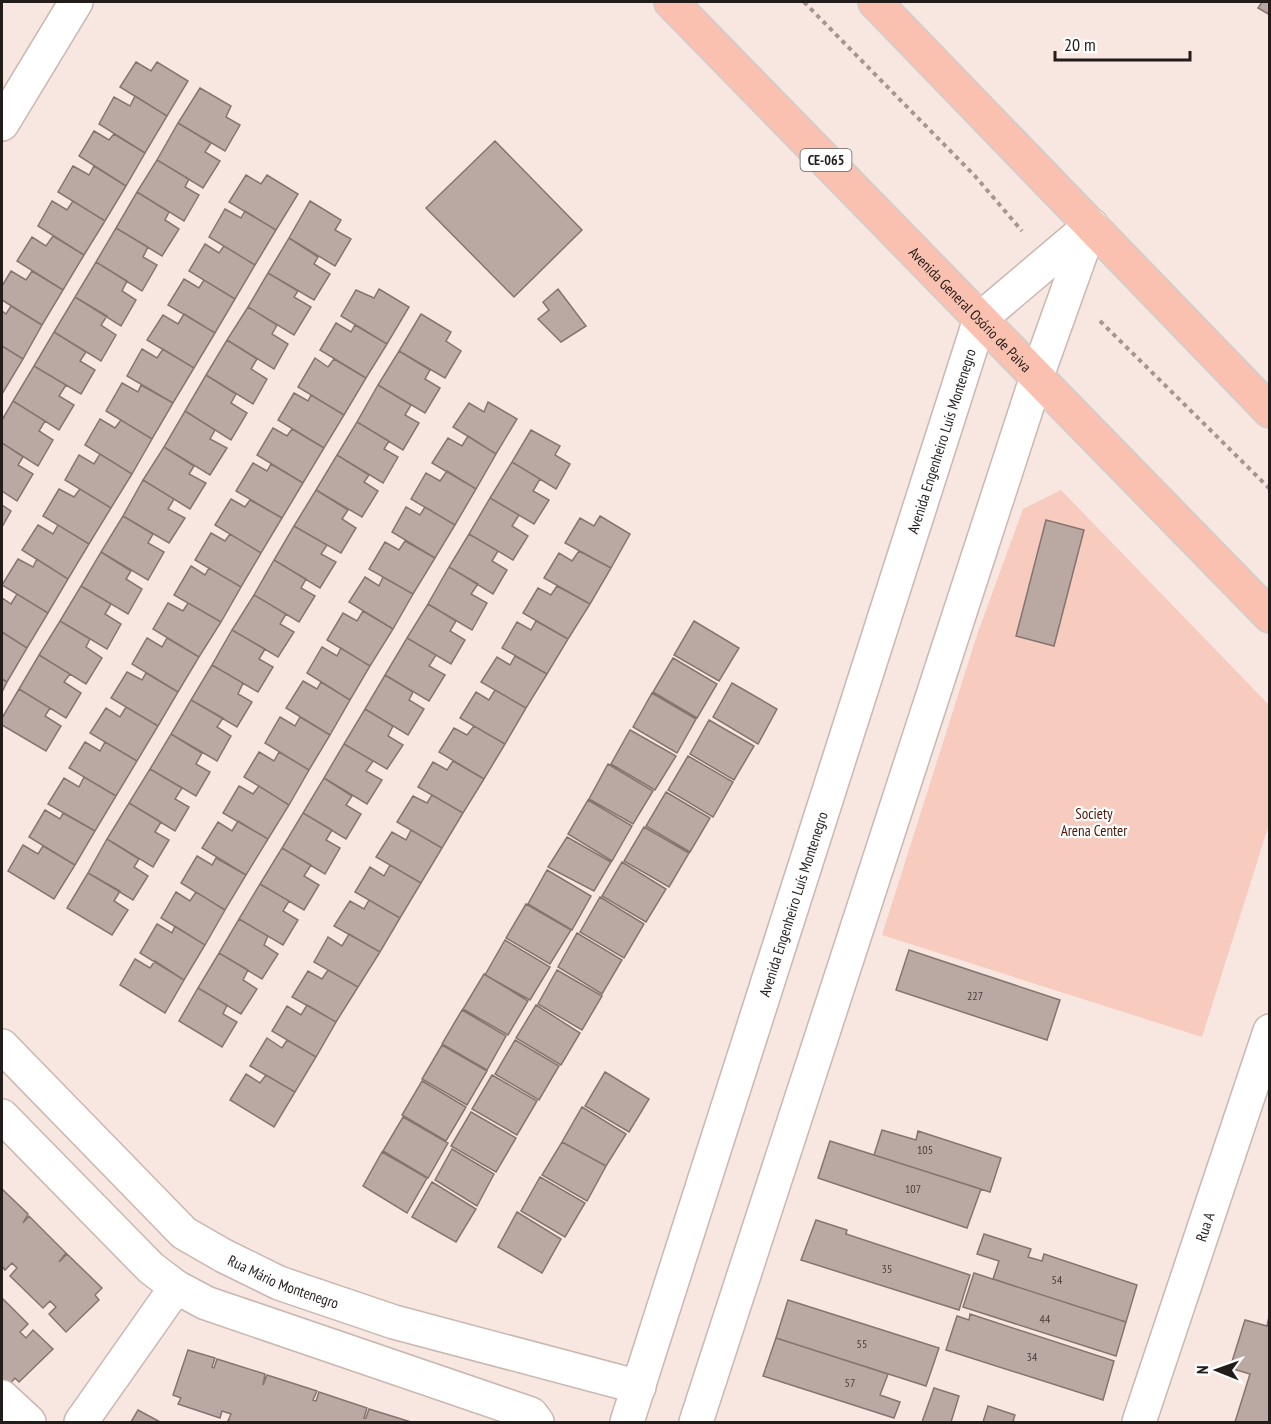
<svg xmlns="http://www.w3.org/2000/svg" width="1271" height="1424" font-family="'PT Sans Narrow',sans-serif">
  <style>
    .green { fill: #f7cbbe }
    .building { fill: #baa8a3; stroke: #85746f; stroke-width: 1.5 }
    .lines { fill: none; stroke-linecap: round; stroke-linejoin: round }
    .minor-casing { stroke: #c9b7b1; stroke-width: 36 }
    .major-casing { stroke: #cecdcd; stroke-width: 36 }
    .path { stroke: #a49792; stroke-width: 4; stroke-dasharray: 4.5 4.5; stroke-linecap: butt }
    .minor { stroke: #fff; stroke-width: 33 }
    .major { stroke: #fac1b0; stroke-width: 33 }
    .labels { text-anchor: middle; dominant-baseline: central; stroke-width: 4.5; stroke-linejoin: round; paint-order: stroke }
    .number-label { font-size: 12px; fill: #483f3c }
    .shield { fill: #fff; stroke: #64605f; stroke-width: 1.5 }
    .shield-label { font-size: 14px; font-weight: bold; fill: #221c1a }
    .street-label { font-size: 15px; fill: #221c1a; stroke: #fff }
    .park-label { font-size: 15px; fill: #4d1605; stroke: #fff }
  </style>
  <rect width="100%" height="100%" fill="#f8e6e0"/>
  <path class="green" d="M 1061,490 L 1269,705 L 1269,824 L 1202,1037 L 882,935 L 978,632 L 1023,509 Z"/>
  <path class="building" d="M 1262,2 L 1270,2 L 1270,15 L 1258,8 Z
    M 136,62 L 151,71 L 157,62 L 188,81 L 167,116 L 120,87 Z
    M 200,88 L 231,106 L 226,117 L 240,125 L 225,151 L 178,123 Z
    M 135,96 L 167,116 L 145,153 L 99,124 L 114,97 L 130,106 Z
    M 178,123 L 211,143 L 205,152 L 220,161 L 203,188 L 157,160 Z
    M 94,131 L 109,140 L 114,134 L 145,153 L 126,186 L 79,156 Z
    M 495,141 L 582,230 L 514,297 L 426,208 Z
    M 157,160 L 189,179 L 185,187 L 199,195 L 184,221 L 137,192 Z
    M 73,166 L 89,175 L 94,166 L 126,186 L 105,221 L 58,192 Z
    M 246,175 L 261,184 L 267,175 L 298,194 L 276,230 L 229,202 Z
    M 137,192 L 169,212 L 165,220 L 179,229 L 162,256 L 116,228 Z
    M 52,201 L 67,210 L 73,201 L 105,221 L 84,255 L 38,226 Z
    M 310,201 L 341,220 L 335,230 L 351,239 L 335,266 L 289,238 Z
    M 225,209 L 241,218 L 245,211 L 276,230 L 255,265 L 209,237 Z
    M 116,228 L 148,247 L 143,257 L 157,265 L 142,291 L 96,262 Z
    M 53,236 L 84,255 L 63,290 L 17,261 L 32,237 L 46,246 Z
    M 289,238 L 318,257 L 314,264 L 330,274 L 314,300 L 268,273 Z
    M 205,244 L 219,253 L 224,246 L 255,265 L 235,299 L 189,271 Z
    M 96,262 L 127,281 L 122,291 L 136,300 L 121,326 L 75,297 Z
    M 11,271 L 26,280 L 32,271 L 63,290 L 42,325 L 2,300 L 2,286 Z
    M 268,273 L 298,291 L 294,297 L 311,307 L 294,335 L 248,307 Z
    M 184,279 L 199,288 L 204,280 L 235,299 L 215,333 L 168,305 Z
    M 379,289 L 409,307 L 387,344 L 341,316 L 356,290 L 374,298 Z
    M 558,289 L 586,326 L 561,342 L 538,319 L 549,310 L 543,302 Z
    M 75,297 L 107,316 L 101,325 L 116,335 L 101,361 L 54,332 Z
    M 11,306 L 42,325 L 23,359 L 2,346 L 2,311 L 6,314 Z
    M 248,307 L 277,325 L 272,334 L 288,344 L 274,369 L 227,340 Z
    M 184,314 L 215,333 L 194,368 L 147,340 L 163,315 L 178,324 Z
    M 421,314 L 451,332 L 446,341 L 461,351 L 445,378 L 399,351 Z
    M 336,323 L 351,332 L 355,325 L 387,344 L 366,378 L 320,350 Z
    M 54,332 L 86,352 L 80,361 L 95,370 L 81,394 L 34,366 Z
    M 227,340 L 257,359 L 251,369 L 267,379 L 253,404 L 206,375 Z
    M 2,346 L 23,359 L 2,394 Z
    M 142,349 L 157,358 L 163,349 L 194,368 L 173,403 L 127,376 Z
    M 399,351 L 430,370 L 425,379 L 440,388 L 425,413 L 378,385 Z
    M 315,358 L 328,367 L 334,359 L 366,378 L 344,415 L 298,387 Z
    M 34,366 L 66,385 L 59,396 L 74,405 L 59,430 L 13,401 Z
    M 206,375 L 236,394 L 231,403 L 247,413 L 231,440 L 185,411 Z
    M 122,383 L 138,392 L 141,385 L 173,403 L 152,439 L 106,411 Z
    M 378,385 L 411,405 L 405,415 L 419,423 L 403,450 L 357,422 Z
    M 294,393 L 308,401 L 311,395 L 344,415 L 324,448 L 278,420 Z
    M 13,401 L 45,421 L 39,431 L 53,440 L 38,466 L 2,443 L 2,420 Z
    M 488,402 L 517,419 L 496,454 L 453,427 L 469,403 L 484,412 Z
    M 185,411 L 215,430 L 210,439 L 227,448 L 210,475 L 164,447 Z
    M 100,419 L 115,428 L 121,420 L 152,439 L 132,474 L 85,445 Z
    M 357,422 L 389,441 L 384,449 L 398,457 L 383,483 L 337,455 Z
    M 273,428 L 287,436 L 292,429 L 324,448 L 303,483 L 257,455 Z
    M 531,430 L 560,446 L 555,455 L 570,464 L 556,489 L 512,462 Z
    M 468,436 L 496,454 L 476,489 L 432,463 L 448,438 L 462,446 Z
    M 2,443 L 23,457 L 18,465 L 33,474 L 17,501 L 2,491 Z
    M 164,447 L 194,466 L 189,474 L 206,483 L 190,509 L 143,480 Z
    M 100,454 L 132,474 L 111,508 L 65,480 L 79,455 L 94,464 Z
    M 337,455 L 369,475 L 364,482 L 378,491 L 362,517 L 316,490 Z
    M 512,462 L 540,479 L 533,491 L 549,500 L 534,524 L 490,498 Z
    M 253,463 L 267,471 L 271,464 L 303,483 L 282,518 L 236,491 Z
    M 447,471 L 476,489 L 455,525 L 411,499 L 426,473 L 440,481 Z
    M 143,480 L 174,499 L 168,509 L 185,518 L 169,543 L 123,516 Z
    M 59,489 L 74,497 L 80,489 L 111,508 L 89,544 L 43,516 Z
    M 316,490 L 348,510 L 342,519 L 356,528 L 341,553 L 294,526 Z
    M 490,498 L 519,515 L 512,526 L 528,536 L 513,560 L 469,534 Z
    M 231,499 L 245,507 L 250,500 L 282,518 L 261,553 L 215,525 Z
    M 2,505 L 11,511 L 2,527 Z
    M 406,507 L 420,515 L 425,507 L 455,525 L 435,558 L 392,532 Z
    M 123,516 L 153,534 L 148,543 L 164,552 L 148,580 L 101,552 Z
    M 600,516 L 630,534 L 611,568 L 565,543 L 580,518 L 594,526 Z
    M 1046,520 L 1084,530 L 1054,646 L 1016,636 Z
    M 38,525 L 53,534 L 58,525 L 89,544 L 68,579 L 22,550 Z
    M 294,526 L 327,545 L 321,554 L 336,562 L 320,588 L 274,560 Z
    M 211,533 L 225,541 L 230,534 L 261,553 L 241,587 L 195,560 Z
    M 469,534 L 498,551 L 492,561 L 507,570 L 493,594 L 449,567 Z
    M 405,541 L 435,558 L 413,594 L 369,569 L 385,542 L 399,550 Z
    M 579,551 L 611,568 L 590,604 L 544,578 L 559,553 L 572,561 Z
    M 101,552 L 131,571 L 126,579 L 142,589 L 128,614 L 81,586 Z
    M 18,559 L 33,567 L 37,559 L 68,579 L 48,613 L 2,585 Z
    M 274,560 L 306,579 L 301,588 L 315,596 L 299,622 L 254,595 Z
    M 191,566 L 205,575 L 209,568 L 241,587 L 221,622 L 174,595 Z
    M 449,567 L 478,584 L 471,594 L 487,603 L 472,630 L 428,604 Z
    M 365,577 L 379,586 L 383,577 L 413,594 L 393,629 L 349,602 Z
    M 81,586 L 111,604 L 105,614 L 121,624 L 107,649 L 60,621 Z
    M 557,586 L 590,604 L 568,639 L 523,613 L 538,588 L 551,595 Z
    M 17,594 L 48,613 L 27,648 L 2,632 L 2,598 L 11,604 Z
    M 254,595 L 286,614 L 280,624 L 294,632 L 278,657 L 232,630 Z
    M 168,603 L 183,611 L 188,603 L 221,622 L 199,657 L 153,629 Z
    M 428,604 L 456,621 L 450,631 L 465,640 L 451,664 L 407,638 Z
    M 363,611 L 393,629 L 370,666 L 327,640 L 343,613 L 357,621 Z
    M 60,621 L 90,639 L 86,647 L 102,658 L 86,684 L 39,655 Z
    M 536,621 L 568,639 L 547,674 L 502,648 L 517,622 L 531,630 Z
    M 694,621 L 739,648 L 719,681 L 674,655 Z
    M 232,630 L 265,649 L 259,659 L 273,667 L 258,692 L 212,665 Z
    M 2,632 L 27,648 L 7,682 L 2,679 Z
    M 147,638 L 162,647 L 167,638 L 199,657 L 178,692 L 132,664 Z
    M 407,638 L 436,655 L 429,666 L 445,675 L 429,701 L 385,675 Z
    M 322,647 L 337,656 L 341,648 L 370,666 L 350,700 L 307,673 Z
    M 39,655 L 70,674 L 64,682 L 81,693 L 66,718 L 19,689 Z
    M 515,656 L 547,674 L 526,708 L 481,682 L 497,657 L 510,665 Z
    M 673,658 L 717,684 L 697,718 L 653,692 Z
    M 212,665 L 243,683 L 238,694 L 252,702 L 237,727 L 191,700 Z
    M 127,672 L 142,680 L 146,673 L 178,692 L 158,726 L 111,698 Z
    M 385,675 L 413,692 L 409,700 L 424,709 L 408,735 L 365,709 Z
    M 2,679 L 7,682 L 2,692 Z
    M 303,681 L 317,689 L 321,682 L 350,700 L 330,735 L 286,708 Z
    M 732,683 L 777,709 L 758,744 L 713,717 Z
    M 19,689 L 50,708 L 45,716 L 61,726 L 46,751 L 2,725 L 2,718 Z
    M 495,690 L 526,708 L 505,744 L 460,718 L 476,692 L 489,700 Z
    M 652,693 L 696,719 L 677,753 L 633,727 Z
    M 191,700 L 223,718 L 217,727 L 231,736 L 217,761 L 171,734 Z
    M 126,707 L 158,726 L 137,761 L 90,733 L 106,708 L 120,717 Z
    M 365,709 L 393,726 L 388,736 L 403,745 L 387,769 L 344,744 Z
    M 280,717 L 295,726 L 300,717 L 330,735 L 309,770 L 265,743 Z
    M 709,720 L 754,746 L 734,780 L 690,754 Z
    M 474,726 L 505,744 L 484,779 L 439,752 L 454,728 L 467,735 Z
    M 630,730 L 676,756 L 655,790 L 611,764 Z
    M 171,734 L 202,753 L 196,764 L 210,772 L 196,796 L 150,769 Z
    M 85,742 L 100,751 L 105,742 L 137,761 L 116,796 L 69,768 Z
    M 344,744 L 373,761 L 366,771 L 382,780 L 367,804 L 324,778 Z
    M 259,752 L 274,761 L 279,752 L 309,770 L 289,805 L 244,777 Z
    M 688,756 L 733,782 L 713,817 L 668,790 Z
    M 453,761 L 484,779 L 463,813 L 418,787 L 433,762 L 447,770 Z
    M 608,764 L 653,791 L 633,824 L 589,799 Z
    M 150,769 L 182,788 L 175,799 L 189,807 L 175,831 L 129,803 Z
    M 84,777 L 116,796 L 95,831 L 48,804 L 64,778 L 79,787 Z
    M 324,778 L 352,796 L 346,805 L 361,814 L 346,839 L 303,813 Z
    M 239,786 L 253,794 L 259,786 L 289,805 L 268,839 L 223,813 Z
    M 666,792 L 710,818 L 690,852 L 646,826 Z
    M 432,795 L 463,813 L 442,848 L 397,822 L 413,796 L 427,803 Z
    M 588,800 L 632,826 L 612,861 L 568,834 Z
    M 129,803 L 161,822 L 155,832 L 169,840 L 153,867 L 107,839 Z
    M 45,810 L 60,819 L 63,813 L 95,831 L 75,865 L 29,837 Z
    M 303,813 L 332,830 L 326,840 L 340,848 L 325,874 L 282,848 Z
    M 238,821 L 268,839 L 246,875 L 202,848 L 218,822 L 232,831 Z
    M 644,827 L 689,853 L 669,887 L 624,861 Z
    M 411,830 L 442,848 L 421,883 L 376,857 L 392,832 L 406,840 Z
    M 567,837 L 611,862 L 594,891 L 548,867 Z
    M 107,839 L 139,859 L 134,867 L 148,876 L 133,900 L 88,873 Z
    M 23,845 L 38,854 L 43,846 L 75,865 L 54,899 L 8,871 Z
    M 282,848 L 311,865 L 304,876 L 319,885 L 304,910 L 260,884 Z
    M 197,856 L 212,865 L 216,858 L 246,875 L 225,910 L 181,883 Z
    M 622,862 L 666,889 L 646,922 L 602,896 Z
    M 390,865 L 421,883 L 400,918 L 355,892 L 370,867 L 384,876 Z
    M 547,870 L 591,896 L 572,930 L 528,904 Z
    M 88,873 L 120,891 L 114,901 L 128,910 L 112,935 L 67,908 Z
    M 260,884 L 289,901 L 283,911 L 298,920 L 283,945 L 239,919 Z
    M 176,892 L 190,901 L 196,892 L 225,910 L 205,945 L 161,918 Z
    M 600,897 L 644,924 L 624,958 L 580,932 Z
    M 369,900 L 400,918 L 380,952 L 334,926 L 350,901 L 364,909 Z
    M 526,904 L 571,930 L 550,964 L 506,938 Z
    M 239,919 L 268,936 L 264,945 L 278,954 L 262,979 L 219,953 Z
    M 157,924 L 172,933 L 175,926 L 205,945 L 184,980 L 140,953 Z
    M 577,933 L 622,960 L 602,994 L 558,967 Z
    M 349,934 L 380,952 L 358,987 L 314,962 L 328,937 L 342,946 Z
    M 505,940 L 550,967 L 530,1000 L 485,975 Z
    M 909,950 L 1060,1000 L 1047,1040 L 896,990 Z
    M 219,953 L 248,970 L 243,980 L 257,989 L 241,1014 L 198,988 Z
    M 135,959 L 150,968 L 155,961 L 184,980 L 165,1013 L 120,985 Z
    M 328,970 L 358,987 L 336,1022 L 292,997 L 308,971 L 322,979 Z
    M 557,970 L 602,996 L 582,1030 L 538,1004 Z
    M 484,974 L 528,1001 L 508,1035 L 463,1009 Z
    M 198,988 L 227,1005 L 223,1014 L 237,1022 L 222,1047 L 179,1021 Z
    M 307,1005 L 336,1022 L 316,1057 L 272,1031 L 287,1006 L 301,1015 Z
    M 536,1005 L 580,1033 L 561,1065 L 516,1038 Z
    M 462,1010 L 506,1036 L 487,1070 L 442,1044 Z
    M 267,1038 L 282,1048 L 287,1040 L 316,1057 L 295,1092 L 250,1066 Z
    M 515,1040 L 559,1066 L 539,1100 L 495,1074 Z
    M 442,1045 L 487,1071 L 467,1105 L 422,1079 Z
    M 605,1072 L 649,1099 L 629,1132 L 585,1106 Z
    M 246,1074 L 260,1083 L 266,1075 L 295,1092 L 274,1127 L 230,1100 Z
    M 492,1075 L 537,1101 L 517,1135 L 472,1109 Z
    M 422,1081 L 466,1107 L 446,1141 L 402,1115 Z
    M 582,1107 L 626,1134 L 606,1166 L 562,1142 Z
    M 471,1112 L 516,1138 L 496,1172 L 451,1146 Z
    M 403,1117 L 448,1143 L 428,1178 L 383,1151 Z
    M 882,1130 L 916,1140 L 918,1131 L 1001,1158 L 990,1192 L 874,1155 Z
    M 830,1141 L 981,1189 L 967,1228 L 818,1178 Z
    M 562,1142 L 606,1166 L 587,1201 L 542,1175 Z
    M 452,1149 L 494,1174 L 477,1206 L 435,1180 Z
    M 382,1152 L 427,1178 L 407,1213 L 363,1186 Z
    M 540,1177 L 585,1203 L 565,1237 L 521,1211 Z
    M 432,1182 L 476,1209 L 456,1242 L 412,1217 Z
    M 2,1189 L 28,1214 L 23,1223 L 29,1216 L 66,1253 L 59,1262 L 67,1254 L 102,1288 L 95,1295 L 99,1300 L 66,1332 L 49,1314 L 56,1307 L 50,1301 L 43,1308 L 10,1276 L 17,1268 L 12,1263 L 5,1270 L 2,1266 Z
    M 517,1212 L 561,1239 L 542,1273 L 498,1247 Z
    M 816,1220 L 847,1230 L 846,1234 L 970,1275 L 959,1310 L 801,1260 Z
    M 984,1234 L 1031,1249 L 1028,1257 L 1042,1261 L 1044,1254 L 1137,1285 L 1126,1322 L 993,1279 L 999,1261 L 977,1254 Z
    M 974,1273 L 1126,1322 L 1116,1356 L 963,1307 Z
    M 2,1298 L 28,1324 L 20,1332 L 26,1338 L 33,1330 L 53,1349 L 19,1382 L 15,1378 L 8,1386 L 2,1380 Z
    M 788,1300 L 939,1348 L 926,1386 L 776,1338 Z
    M 970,1314 L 1114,1361 L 1103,1400 L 946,1350 L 957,1316 L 969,1320 Z
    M 1269,1317 L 1270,1422 L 1235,1422 L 1250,1374 L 1230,1368 L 1245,1320 L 1267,1326 Z
    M 776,1338 L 888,1374 L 880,1395 L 900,1402 L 894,1418 L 763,1376 Z
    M 188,1350 L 215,1358 L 212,1367 L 214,1368 L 217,1359 L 265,1374 L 263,1385 L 267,1375 L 317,1391 L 313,1400 L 316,1401 L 319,1392 L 367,1408 L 364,1418 L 366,1418 L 369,1409 L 411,1422 L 232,1422 L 228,1421 L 231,1414 L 222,1411 L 220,1418 L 178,1404 L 181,1398 L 173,1395 Z
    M 934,1388 L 959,1396 L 951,1422 L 922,1422 Z
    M 988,1406 L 1015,1415 L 1013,1421 L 1016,1422 L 983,1422 Z
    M 138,1410 L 160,1422 L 131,1422 Z"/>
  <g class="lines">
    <defs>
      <g id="minor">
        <path d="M 2,124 L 76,2"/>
        <path id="s1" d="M 2,1046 L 184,1233 L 224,1256 L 279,1283 L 394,1322 L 639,1387"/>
        <path d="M 2,1116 L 151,1268 L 176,1287 L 206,1303 L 531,1414 L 537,1422"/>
        <path d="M 2,1397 L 29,1422"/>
        <path d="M 81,1422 L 176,1287"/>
        <path id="s2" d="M 627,1422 L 980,319 L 1091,225"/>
        <path d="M 696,1422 L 1037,376 L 1091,225"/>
        <path id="s3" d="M 1139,1422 L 1270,1031"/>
      </g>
      <g id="major">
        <path id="s4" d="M 671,2 L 1270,616"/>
        <path d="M 875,2 L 1270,411"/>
      </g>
    </defs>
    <use href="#minor" class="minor-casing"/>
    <use href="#major" class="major-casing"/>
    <path class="path" d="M 804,2 L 975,176 L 1022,231
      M 1100,321 L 1270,489"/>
    <use href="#minor" class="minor"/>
    <use href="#major" class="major"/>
  </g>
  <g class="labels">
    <g class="number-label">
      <text x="975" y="995">227</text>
      <text x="925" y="1149">105</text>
      <text x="913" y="1188">107</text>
      <text x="887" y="1268">35</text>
      <text x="1057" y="1279">54</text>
      <text x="1045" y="1318">44</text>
      <text x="862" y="1343">55</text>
      <text x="1032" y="1356">34</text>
      <text x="850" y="1382">57</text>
    </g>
    <rect class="shield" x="800.5" y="149" width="51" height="22" rx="4.5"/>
    <g class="shield-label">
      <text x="826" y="160">CE-065</text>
    </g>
    <g class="street-label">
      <text stroke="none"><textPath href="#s4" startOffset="429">Avenida General Osório de Paiva</textPath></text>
      <text stroke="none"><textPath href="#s2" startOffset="1030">Avenida Engenheiro Luís Montenegro</textPath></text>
      <text stroke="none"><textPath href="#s2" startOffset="544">Avenida Engenheiro Luís Montenegro</textPath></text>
      <text stroke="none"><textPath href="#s3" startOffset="206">Rua A</textPath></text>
      <text stroke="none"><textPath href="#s1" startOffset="372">Rua Mário Montenegro</textPath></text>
    </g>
    <g class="park-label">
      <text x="1094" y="813">Society<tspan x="1094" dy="17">Arena Center</tspan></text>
    </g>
  </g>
  <rect width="1271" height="1424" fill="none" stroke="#221c1a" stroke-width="6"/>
  <g transform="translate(1217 1370) rotate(271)" stroke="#ffffff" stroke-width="4.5" paint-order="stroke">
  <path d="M0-4.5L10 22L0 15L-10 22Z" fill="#221c1a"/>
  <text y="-9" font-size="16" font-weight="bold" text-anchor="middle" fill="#221c1a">N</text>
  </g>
  <path d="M1055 51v9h135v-9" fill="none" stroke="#221c1a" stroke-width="3"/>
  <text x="1064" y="51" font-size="18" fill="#221c1a" stroke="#ffffff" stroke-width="4.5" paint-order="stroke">20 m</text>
</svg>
